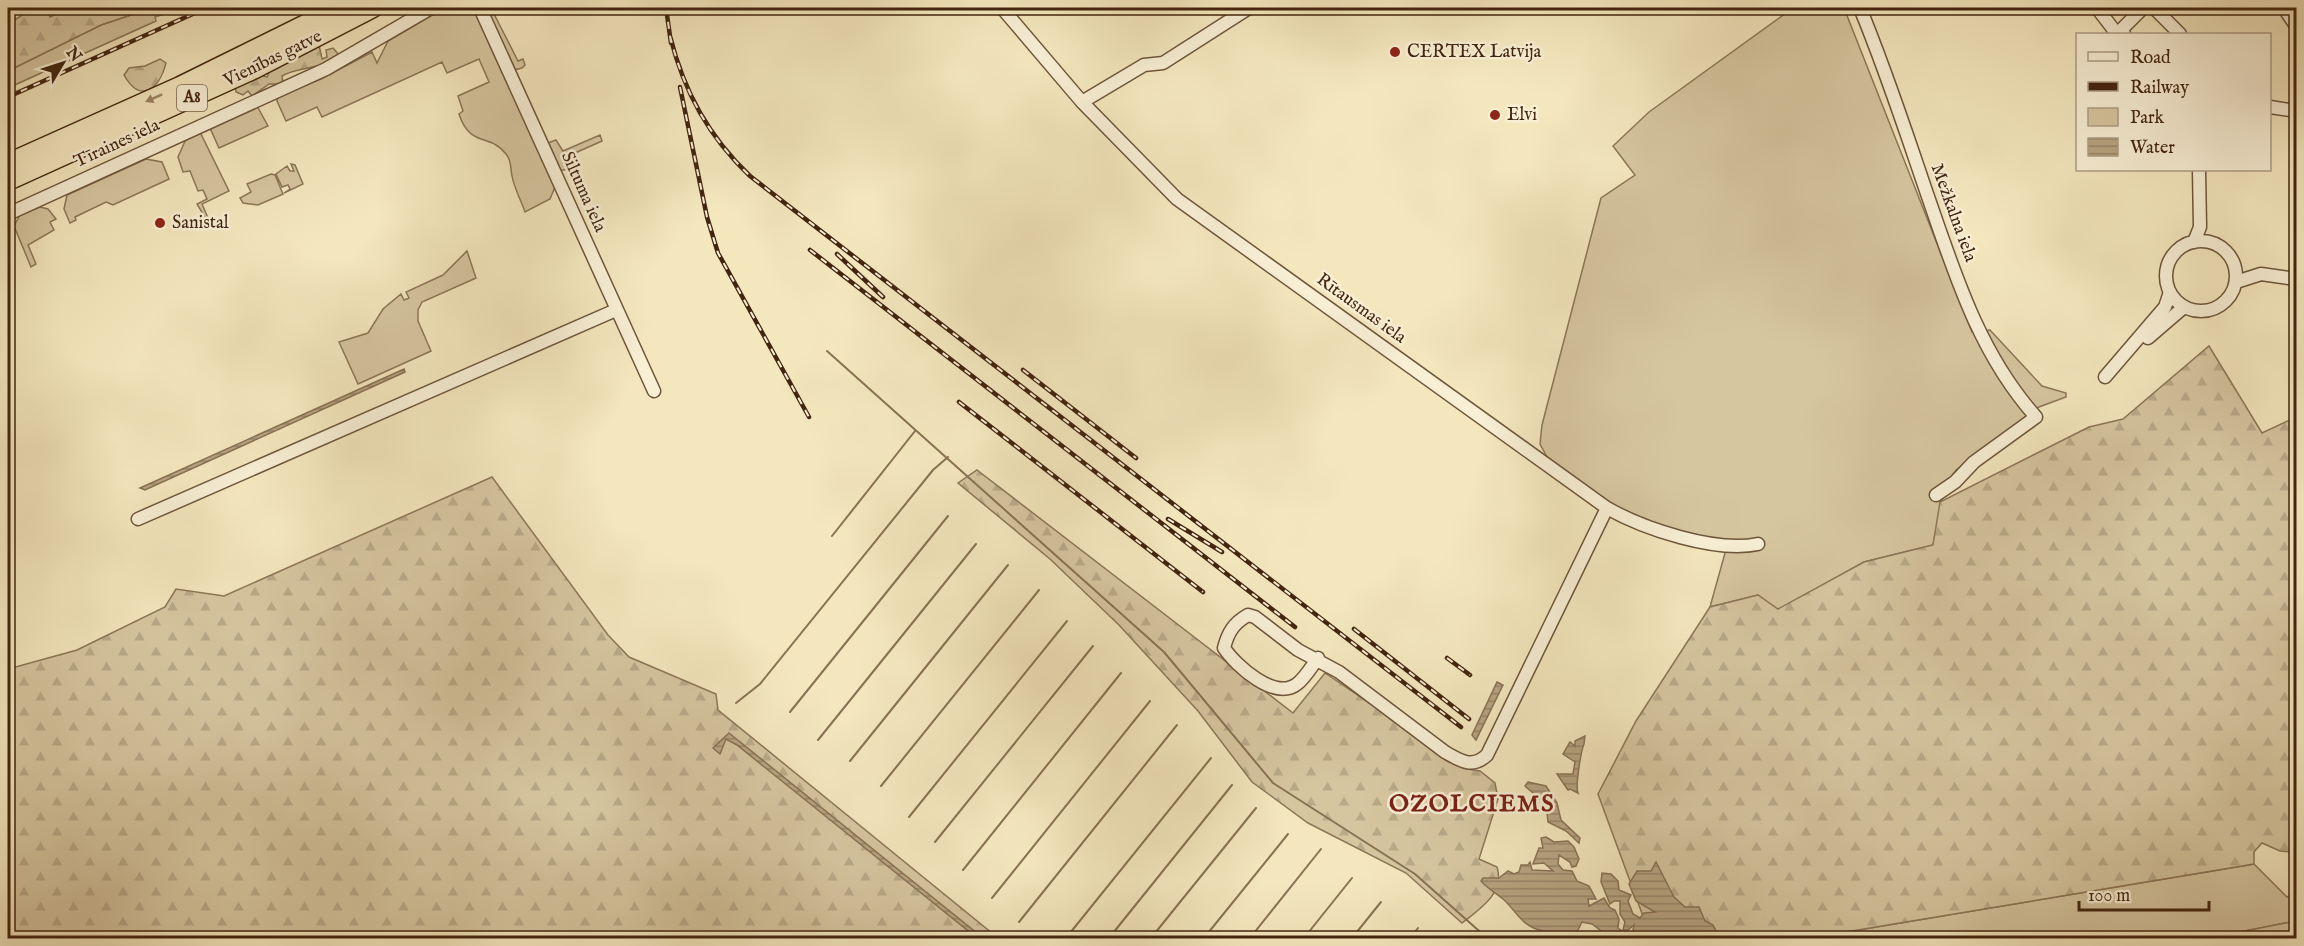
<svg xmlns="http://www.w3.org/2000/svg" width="2304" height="946" font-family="'IM FELL English',serif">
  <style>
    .green { fill: #d6c6a0; stroke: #8c7658; stroke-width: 1.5 }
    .forest { fill: url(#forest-firs); stroke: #8c7658; stroke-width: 1.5 }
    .water { fill: url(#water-rules); stroke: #887254; stroke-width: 1.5 }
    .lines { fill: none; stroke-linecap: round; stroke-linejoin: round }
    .stream { stroke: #887254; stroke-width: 2 }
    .minor-casing { stroke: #6e563b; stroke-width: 15 }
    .highway-casing { stroke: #42250f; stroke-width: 21 }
    .minor { stroke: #f8efd5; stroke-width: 12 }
    .highway { stroke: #f4e7be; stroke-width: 18 }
    .rail-casing { stroke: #42250f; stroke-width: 4.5 }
    .rail { stroke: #f8efd5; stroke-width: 2; stroke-dasharray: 7; stroke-linecap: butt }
    .oneway { fill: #9b8666 }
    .poi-dot { fill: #8f2418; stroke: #f8efd5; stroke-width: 2 }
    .labels { text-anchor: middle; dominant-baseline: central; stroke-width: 5; stroke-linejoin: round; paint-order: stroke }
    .shield { fill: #f8efd5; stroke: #79624a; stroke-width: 1.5 }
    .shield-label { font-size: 16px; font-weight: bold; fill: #42250f }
    .poi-label { font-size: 18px; fill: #42250f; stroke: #f8efd5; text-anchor: start }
    .street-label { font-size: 18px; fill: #42250f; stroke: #f8efd5 }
    .district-label { font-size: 24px; font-weight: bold; letter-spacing: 1.5px; fill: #7a1f14; stroke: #f8efd5 }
  </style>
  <defs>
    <pattern id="forest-firs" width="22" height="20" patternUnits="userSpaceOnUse" patternTransform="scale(1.5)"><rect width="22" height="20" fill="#d6c6a0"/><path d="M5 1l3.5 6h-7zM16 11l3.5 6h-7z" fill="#b9aa89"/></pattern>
    <pattern id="water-rules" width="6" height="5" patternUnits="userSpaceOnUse" patternTransform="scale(1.5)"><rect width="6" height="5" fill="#b7a582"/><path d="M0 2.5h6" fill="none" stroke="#968669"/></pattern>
  </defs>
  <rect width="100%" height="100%" fill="#f4e7be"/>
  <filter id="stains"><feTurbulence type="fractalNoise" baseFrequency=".00333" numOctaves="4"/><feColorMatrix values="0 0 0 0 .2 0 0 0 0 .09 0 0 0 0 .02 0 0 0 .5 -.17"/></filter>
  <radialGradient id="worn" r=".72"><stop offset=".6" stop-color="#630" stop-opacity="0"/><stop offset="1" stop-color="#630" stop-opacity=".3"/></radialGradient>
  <path class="green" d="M 152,8 L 164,8 L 164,14 L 155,17 L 156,21 L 8,88 L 8,71 L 101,25 Z
    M 444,8 L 475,8 L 555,187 L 550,199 L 525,212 C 521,200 514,188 512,176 C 510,167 512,161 506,154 C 490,133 470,148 459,114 L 463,111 L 458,96 L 489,82 L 479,59 L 447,73 L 442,62 L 322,117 L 317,107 L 286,121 L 277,101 L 278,96 L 321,79 L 372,52 L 377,63 L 388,41 Z
    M 486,8 L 491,8 L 518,61 L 523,59 L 525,65 L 522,68 L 514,70 Z
    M 1793,8 L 1844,8 L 1972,332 L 1990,330 L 2042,386 L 2066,393 L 2066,397 L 2039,407 L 1956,470 L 1945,485 L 1933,545 L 1864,562 L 1778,610 L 1758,595 L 1710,607 L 1725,553 L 1721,542 L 1669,528 L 1613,507 L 1547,457 L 1540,444 L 1542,425 L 1601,198 L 1635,175 L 1613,146 L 1649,112 Z
    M 257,106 L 268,126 L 219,148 L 210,128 Z
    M 200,132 L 229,191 L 202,204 L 208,218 L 206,219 L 197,204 L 207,199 L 203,190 L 198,191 L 190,171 L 183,172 L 178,157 L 186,139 Z
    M 600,135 L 602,141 L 566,157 L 569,165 L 565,170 L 560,170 L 548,143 L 556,140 L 563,151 Z
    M 146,159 L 162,162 L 169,179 L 113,205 L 106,202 L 75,217 L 76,220 L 70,223 L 64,209 L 67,195 Z
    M 291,164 L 295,165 L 303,184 L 284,193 L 290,189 L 288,185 L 282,187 L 276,174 L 287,166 L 290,171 L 294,171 Z
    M 271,174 L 275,175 L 283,194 L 258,205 L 243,203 L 240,198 L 251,192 L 247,184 Z
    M 40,207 L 48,209 L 56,219 L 50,222 L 54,230 L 28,245 L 36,264 L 31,267 L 14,226 L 20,215 Z
    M 467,251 L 476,278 L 422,302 L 418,310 L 418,321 L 431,351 L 358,384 L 339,342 L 368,333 L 383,309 L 401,294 L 404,300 L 409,298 L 406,292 L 443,275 Z
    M 2254,864 L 2287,897 L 2296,892 L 2296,921 L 2209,938 L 1832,938 L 1846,932 Z"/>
  <path class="forest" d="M 23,8 L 46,8 L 50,17 L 71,8 L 152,8 L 101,25 L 8,71 L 8,24 L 21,16 Z
    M 319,45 L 322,59 L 327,57 L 326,50 L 333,48 L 339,55 C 324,70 299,66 282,76 L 283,84 L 269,84 L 252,96 L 248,91 L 243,95 L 236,92 L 235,85 L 259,75 L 267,77 L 270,71 L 300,56 L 303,51 Z
    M 160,59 L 166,63 C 160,88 141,105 124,75 L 129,68 L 145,66 Z
    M 2209,346 L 2262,433 L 2296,417 L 2296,641 L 2294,643 L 2296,647 L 2296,848 L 2291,852 L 2280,851 L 2262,843 L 2254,852 L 2254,864 L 1846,932 L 1832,938 L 1651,938 L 1598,794 L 1636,721 L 1710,607 L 1758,595 L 1778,609 L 1864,562 L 1933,545 L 1940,502 L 2089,427 L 2123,419 Z
    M 977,470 L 1293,713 L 1325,673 L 1467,769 L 1480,771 L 1495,783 L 1498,799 L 1479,859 L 1497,867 C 1505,893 1480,909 1462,923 L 1406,873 L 1308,823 L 1252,782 L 1198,711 L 1119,625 L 1050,559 L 958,483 Z
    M 492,477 L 608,635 L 629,657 L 716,694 L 718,710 L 998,938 L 8,938 L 8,669 L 77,650 L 165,607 L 176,589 L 224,596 Z
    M 2296,921 L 2296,938 L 2209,938 Z"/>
  <path class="water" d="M 404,369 L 405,372 L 145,490 L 140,488 Z
    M 1497,682 L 1503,685 L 1476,740 L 1472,735 Z
    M 729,733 L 983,938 L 977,938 L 737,745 L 726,739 L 720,754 L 713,748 Z
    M 1585,736 L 1584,744 C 1581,751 1575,787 1578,793 L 1570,789 L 1568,790 L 1557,774 L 1573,774 L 1575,762 L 1563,754 L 1570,742 L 1575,746 L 1575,741 Z
    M 1528,782 L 1546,786 L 1557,803 L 1561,820 L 1580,838 L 1579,843 L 1566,831 L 1548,822 L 1546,804 L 1525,786 Z
    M 1546,837 L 1554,842 L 1568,841 L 1574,847 L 1579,859 L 1576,866 L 1572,867 L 1570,862 L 1559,855 L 1558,864 L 1563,870 L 1572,871 L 1577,881 L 1589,886 L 1596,899 L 1588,899 L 1589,906 L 1604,898 L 1610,908 L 1615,910 L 1619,919 L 1618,928 L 1623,932 L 1621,935 L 1609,937 L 1592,924 L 1582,922 L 1574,938 L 1549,938 L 1544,931 C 1522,928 1516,910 1503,899 C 1496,893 1487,888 1481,881 L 1483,878 L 1499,878 L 1508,871 L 1514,874 L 1519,872 L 1521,865 L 1528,865 L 1530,862 L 1532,870 L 1553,871 L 1544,863 L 1533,864 L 1539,848 L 1543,848 L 1541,838 Z
    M 1656,862 L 1674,897 L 1685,907 L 1699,907 L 1705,921 L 1713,925 L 1716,931 L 1712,938 L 1635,938 L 1638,935 L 1633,930 L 1634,925 L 1628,930 L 1623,930 L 1625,922 L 1620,914 L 1620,901 L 1614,901 L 1610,904 L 1601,882 L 1602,873 L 1611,874 L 1618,881 L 1619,890 L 1631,895 L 1628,901 L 1633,914 L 1640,918 L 1644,913 L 1655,912 L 1636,901 L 1629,884 L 1637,871 L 1651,871 Z"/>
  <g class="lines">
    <path class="stream" d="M 827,351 L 1164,652 L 1273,783 L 1415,874 L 1487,938
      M 832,536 L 915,431
      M 736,703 L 760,684 L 933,470 L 948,457
      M 790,712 L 948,516
      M 818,740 L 976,544
      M 850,761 L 1008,565
      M 881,786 L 1039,590
      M 909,817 L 1067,621
      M 935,842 L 1093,646
      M 963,870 L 1121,673
      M 992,898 L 1150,701
      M 1019,922 L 1177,725
      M 1066,938 L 1211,758
      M 1109,938 L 1232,785
      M 1151,938 L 1256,808
      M 1204,938 L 1288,834
      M 1250,938 L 1321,849
      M 1304,938 L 1352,878
      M 1352,938 L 1381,902
      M 1410,938 L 1418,928"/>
    <defs>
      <path id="minor" d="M 480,8 L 654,391
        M 1002,8 L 1082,102 L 1177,199 L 1607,508 C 1644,529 1716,553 1758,544
        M 1860,8 C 1888,75 1910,145 1934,214 C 1959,287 1984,359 2036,417 L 1974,462 L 1955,482 L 1936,495
        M 2097,8 L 2117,34
        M 2154,8 L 2180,34
        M 2284,8 L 2296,26
        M 2124,34 L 2122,29 L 2143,8
        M 1082,102 L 1144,65 L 1163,63 L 1249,8
        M 2270,107 L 2296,111
        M 8,214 L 326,69 L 431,8
        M2166 276a35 35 0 1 1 70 0a35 35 0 1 1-70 0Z
        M 2194,242 L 2200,227 L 2199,170
        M 2236,282 L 2261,274 L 2296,279
        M 2148,338 L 2184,307
        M 2105,377 L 2165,307 L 2170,292
        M 138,519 L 616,310
        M 1318,658 C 1312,666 1305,678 1297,684 C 1275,701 1236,666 1224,648 C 1228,632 1234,623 1248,615 L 1255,617 L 1298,650 L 1339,672 L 1445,752 C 1461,761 1472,769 1487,755 L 1607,508"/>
      <path id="highway" d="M 8,163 L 180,86 L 338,8
        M 8,181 L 255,69 L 373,8"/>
    </defs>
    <use href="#minor" class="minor-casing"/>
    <use href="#highway" class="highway-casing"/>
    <use href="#minor" class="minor"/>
    <use href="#highway" class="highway"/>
    <defs>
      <path id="rail" d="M 666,8 L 671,43
        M 670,36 C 684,92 709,137 750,176 L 1461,727
        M 680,87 L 707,217 L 718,253 L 809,417
        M 8,97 L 206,8
        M 810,250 L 1295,627
        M 837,254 L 883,297
        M 1023,370 L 1136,458
        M 959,402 L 1203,592
        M 1168,519 L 1222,552
        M 1354,629 L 1469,719
        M 1447,658 L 1470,675"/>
    </defs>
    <use href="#rail" class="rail-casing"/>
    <use href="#rail" class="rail"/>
  </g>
  <defs><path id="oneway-solid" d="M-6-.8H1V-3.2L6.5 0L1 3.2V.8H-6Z" transform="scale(1.5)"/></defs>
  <use class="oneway" href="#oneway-solid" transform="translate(154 98) rotate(156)"/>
  <g class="poi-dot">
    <circle cx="1395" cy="52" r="6"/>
    <circle cx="1495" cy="115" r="6"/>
    <circle cx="160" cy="223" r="6"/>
  </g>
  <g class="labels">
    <rect class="shield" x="177" y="85" width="30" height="26" rx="4.5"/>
    <g class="shield-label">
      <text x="192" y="98">A8</text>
    </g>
    <g class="poi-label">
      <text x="1407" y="52">CERTEX Latvija</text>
      <text x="1507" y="115">Elvi</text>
      <text x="172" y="223">Sanistal</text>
    </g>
    <g class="street-label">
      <text transform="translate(273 59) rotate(-26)">Vienības gatve</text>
      <text transform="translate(117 144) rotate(-25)">Tīraines iela</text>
      <text transform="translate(583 192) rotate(66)">Siltuma iela</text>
      <text transform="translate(1953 213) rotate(70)">Mežkalna iela</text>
      <text transform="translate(1361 309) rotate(36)">Rītausmas iela</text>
    </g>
    <g class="district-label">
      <text x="1472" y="804">OZOLCIEMS</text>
    </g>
  </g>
  <rect width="2304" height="946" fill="none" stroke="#f4e7be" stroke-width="30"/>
  <rect x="9" y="9" width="2286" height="928" fill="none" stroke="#42250f" stroke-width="3"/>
  <rect x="15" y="15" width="2274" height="916" fill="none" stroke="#42250f" stroke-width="1.5"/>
  <rect x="2076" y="33" width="195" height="138" fill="#f8efd5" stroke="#af9e86" stroke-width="1.5"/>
  <rect x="2088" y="52" width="30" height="9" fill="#f8efd5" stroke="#af9e86" stroke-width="1.5"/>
  <text x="2130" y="63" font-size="18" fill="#42250f">Road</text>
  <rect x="2088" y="82" width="30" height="9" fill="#42250f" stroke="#af9e86" stroke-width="1.5"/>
  <text x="2130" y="93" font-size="18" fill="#42250f">Railway</text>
  <rect x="2088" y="108" width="30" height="18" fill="#d6c6a0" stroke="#af9e86" stroke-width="1.5"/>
  <text x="2130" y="123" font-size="18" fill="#42250f">Park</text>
  <rect x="2088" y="138" width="30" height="18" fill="url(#water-rules)" stroke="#af9e86" stroke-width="1.5"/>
  <text x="2130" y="153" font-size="18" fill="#42250f">Water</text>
  <g transform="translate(63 63) rotate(51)" stroke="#f8efd5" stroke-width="4.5" paint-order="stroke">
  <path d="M0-4.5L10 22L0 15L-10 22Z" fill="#42250f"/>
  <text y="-9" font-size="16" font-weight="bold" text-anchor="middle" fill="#42250f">N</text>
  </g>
  <path d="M2079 901v9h130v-9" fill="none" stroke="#42250f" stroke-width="3"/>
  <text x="2088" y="901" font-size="18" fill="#42250f" stroke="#f8efd5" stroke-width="4.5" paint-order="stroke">100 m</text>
  <rect width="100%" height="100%" filter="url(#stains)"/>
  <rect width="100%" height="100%" fill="url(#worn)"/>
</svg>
